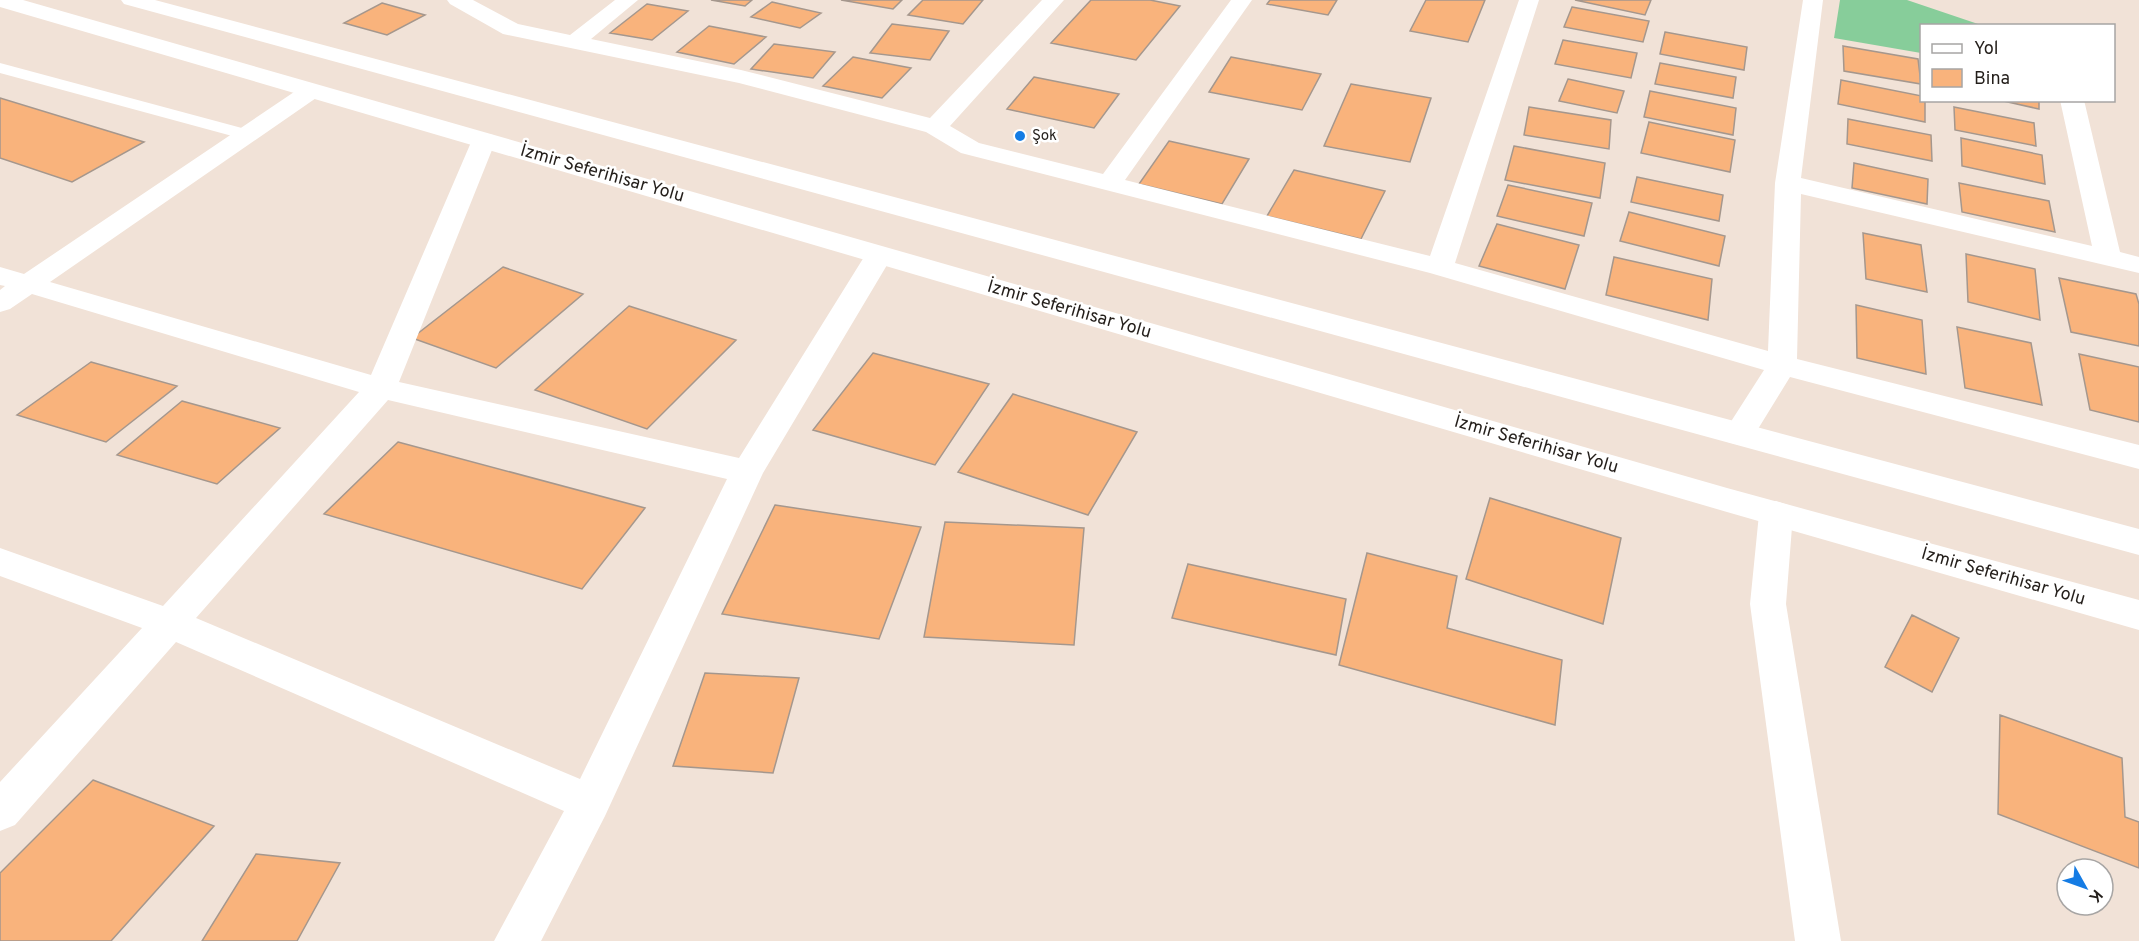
<svg xmlns="http://www.w3.org/2000/svg" width="2139" height="941" font-family="Overpass,sans-serif">
  <style>
    .green { fill: #87cd9a }
    .building { fill: #f9b37c; stroke: #a5978d; stroke-width: 1.5 }
    .lines { fill: none; stroke-linecap: round; stroke-linejoin: round }
    .service { fill: #fff; fill-rule: evenodd }
    .minor { fill: #fff; fill-rule: evenodd }
    .primary { fill: #fff; fill-rule: evenodd }
    .poi-dot { fill: #157ce4; stroke: #fff; stroke-width: 2 }
    .labels { text-anchor: middle; dominant-baseline: central; stroke-width: 5; stroke-linejoin: round; paint-order: stroke }
    .far-poi-label { font-size: 15px; fill: #241f1b; stroke: #fff; text-anchor: start }
    .street-label { font-size: 18px; fill: #241f1b; stroke: #fff }
  </style>
  <rect width="100%" height="100%" fill="#f1e2d7"/>
  <path class="green" d="M 1840,0 L 1907,0 L 1981,25 L 1922,26 L 1921,53 L 1834,38 Z"/>
  <path class="building" d="M 711,0 L 752,0 L 745,6 Z
    M 841,0 L 902,0 L 893,9 Z
    M 923,0 L 983,0 L 963,24 L 908,15 Z
    M 1091,0 L 1150,0 L 1180,6 L 1136,60 L 1051,43 Z
    M 1270,0 L 1337,0 L 1328,15 L 1267,4 Z
    M 1426,0 L 1485,0 L 1468,42 L 1410,31 Z
    M 1575,0 L 1651,0 L 1645,15 Z
    M 772,2 L 821,13 L 800,28 L 751,17 Z
    M 382,3 L 425,15 L 387,35 L 344,23 Z
    M 647,4 L 688,11 L 652,40 L 610,33 Z
    M 1572,7 L 1649,21 L 1643,42 L 1564,27 Z
    M 892,24 L 949,31 L 930,60 L 870,53 Z
    M 709,26 L 766,37 L 734,64 L 677,52 Z
    M 1665,32 L 1747,47 L 1744,70 L 1660,54 Z
    M 1563,40 L 1637,53 L 1631,78 L 1555,64 Z
    M 774,44 L 835,52 L 813,78 L 751,69 Z
    M 1843,46 L 1918,59 L 1921,84 L 1844,71 Z
    M 853,57 L 911,68 L 882,98 L 823,86 Z
    M 1231,57 L 1321,74 L 1302,110 L 1209,92 Z
    M 1660,63 L 1736,77 L 1733,98 L 1655,84 Z
    M 1034,77 L 1119,94 L 1094,128 L 1007,109 Z
    M 1568,79 L 1624,91 L 1617,113 L 1559,101 Z
    M 1841,80 L 1922,96 L 1922,100 L 1925,100 L 1925,122 L 1838,104 Z
    M 1351,84 L 1431,98 L 1410,162 L 1324,146 Z
    M 1650,91 L 1736,108 L 1733,135 L 1644,117 Z
    M 0,98 L 144,142 L 72,182 L 0,158 Z
    M 1999,100 L 2039,100 L 2039,109 Z
    M 1529,107 L 1611,120 L 1609,149 L 1524,135 Z
    M 1954,107 L 2034,123 L 2036,146 L 1955,130 Z
    M 1848,119 L 1931,135 L 1932,161 L 1847,144 Z
    M 1649,122 L 1735,140 L 1730,172 L 1641,153 Z
    M 1961,138 L 2042,155 L 2045,184 L 1962,166 Z
    M 1169,141 L 1249,159 L 1222,204 L 1139,184 Z
    M 1514,146 L 1605,163 L 1600,198 L 1505,180 Z
    M 1854,163 L 1928,179 L 1927,204 L 1852,188 Z
    M 1294,170 L 1385,191 L 1361,239 L 1267,216 Z
    M 1637,177 L 1723,195 L 1719,221 L 1631,202 Z
    M 1959,183 L 2049,201 L 2055,232 L 1962,212 Z
    M 1508,185 L 1592,203 L 1584,236 L 1497,216 Z
    M 1629,212 L 1725,236 L 1719,266 L 1620,241 Z
    M 1497,224 L 1579,245 L 1565,289 L 1479,266 Z
    M 1863,233 L 1921,245 L 1927,292 L 1866,279 Z
    M 1966,254 L 2035,269 L 2040,320 L 1968,302 Z
    M 1614,257 L 1712,279 L 1708,320 L 1606,295 Z
    M 503,267 L 583,294 L 496,368 L 412,338 Z
    M 2059,278 L 2136,294 L 2139,304 L 2139,346 L 2071,332 Z
    M 1856,305 L 1922,320 L 1926,374 L 1857,358 Z
    M 629,306 L 736,340 L 647,429 L 535,390 Z
    M 1957,327 L 2031,343 L 2042,405 L 1965,388 Z
    M 873,353 L 989,384 L 935,465 L 813,430 Z
    M 2079,354 L 2139,367 L 2139,422 L 2090,410 Z
    M 91,362 L 177,386 L 106,442 L 17,415 Z
    M 1013,394 L 1137,432 L 1088,515 L 958,472 Z
    M 182,401 L 280,428 L 217,484 L 117,455 Z
    M 398,442 L 645,508 L 582,589 L 324,514 Z
    M 1490,498 L 1621,538 L 1603,624 L 1466,579 Z
    M 775,505 L 921,527 L 879,639 L 722,614 Z
    M 945,522 L 1084,528 L 1074,645 L 924,637 Z
    M 1367,553 L 1457,576 L 1447,628 L 1562,660 L 1555,725 L 1339,665 Z
    M 1188,564 L 1346,599 L 1336,655 L 1172,618 Z
    M 1912,615 L 1959,638 L 1932,692 L 1885,667 Z
    M 705,673 L 799,678 L 773,773 L 673,766 Z
    M 2000,715 L 2122,758 L 2125,817 L 2139,822 L 2139,868 L 1998,814 Z
    M 93,780 L 214,826 L 111,941 L 0,941 L 0,873 Z
    M 256,854 L 340,863 L 297,941 L 202,941 Z"/>
  <g class="lines">
    <path class="service" d="M 0,63 L 253,131 L 255,135 L 247,140 L 0,73 Z"/>
    <path class="minor" d="M 447,0 L 473,0 L 518,24 L 570,35 L 615,0 L 638,0 L 591,39 L 741,70 L 930,118 L 1042,0 L 1064,0 L 950,126 L 979,143 L 1103,174 L 1231,0 L 1252,0 L 1125,180 L 1430,256 L 1519,0 L 1539,0 L 1455,263 L 1768,351 L 1775,183 L 1803,0 L 1823,0 L 1801,178 L 2092,246 L 2060,100 L 2084,100 L 2120,252 L 2139,257 L 2139,273 L 1801,194 L 1797,359 L 2139,445 L 2139,469 L 1790,377 L 1750,442 L 1739,445 L 1728,442 L 1723,434 L 1764,370 L 1430,273 L 961,153 L 926,132 L 739,83 L 503,34 L 450,4 Z
      M 311,84 L 319,86 L 323,91 L 319,96 L 50,282 L 371,375 L 472,140 L 475,135 L 484,133 L 493,135 L 496,140 L 399,382 L 739,458 L 869,249 L 879,247 L 889,249 L 893,255 L 763,473 L 605,816 L 541,941 L 494,941 L 564,811 L 176,642 L 15,825 L 0,831 L 0,782 L 142,628 L 0,576 L 0,548 L 163,606 L 359,392 L 32,294 L 10,309 L 0,312 L 0,290 L 5,286 L 0,285 L 0,267 L 24,274 L 303,86 ZM 388,400 L 727,479 L 580,779 L 196,618 Z
      M 1776,501 L 1788,505 L 1793,514 L 1786,604 L 1841,941 L 1795,941 L 1750,604 L 1759,514 L 1764,505 Z"/>
    <path class="primary" d="M 0,0 L 23,0 L 1727,488 L 2139,600 L 2139,630 L 1727,512 L 0,7 Z
      M 121,0 L 155,0 L 2139,529 L 2139,555 L 124,4 Z"/>
  </g>
  <circle class="poi-dot" cx="1020" cy="136" r="6"/>
  <g class="labels">
    <g class="far-poi-label">
      <text x="1032" y="136">Şok</text>
    </g>
    <g class="street-label">
      <text transform="translate(602 174) rotate(16)">İzmir Seferihisar Yolu</text>
      <text transform="translate(1069 310) rotate(16)">İzmir Seferihisar Yolu</text>
      <text transform="translate(1536 445) rotate(16)">İzmir Seferihisar Yolu</text>
      <text transform="translate(2003 577) rotate(16)">İzmir Seferihisar Yolu</text>
    </g>
  </g>
  <rect x="1920" y="24" width="195" height="78" fill="#ffffff" stroke="#a7a5a4" stroke-width="1.5"/>
  <rect x="1932" y="44" width="30" height="9" fill="#ffffff" stroke="#a7a5a4" stroke-width="1.5"/>
  <text x="1974" y="54" font-size="18" fill="#241f1b">Yol</text>
  <rect x="1932" y="69" width="30" height="18" fill="#f9b37c" stroke="#a7a5a4" stroke-width="1.5"/>
  <text x="1974" y="84" font-size="18" fill="#241f1b">Bina</text>
  <g transform="translate(2085 887) rotate(130)"><circle r="28" fill="#ffffff" stroke="#a7a5a4" stroke-width="1.5"/>
  <path d="M0-4.5L10 22L0 15L-10 22Z" fill="#157ce4"/>
  <text y="-9" font-size="16" font-weight="bold" text-anchor="middle" fill="#241f1b">K</text>
  </g>
</svg>
